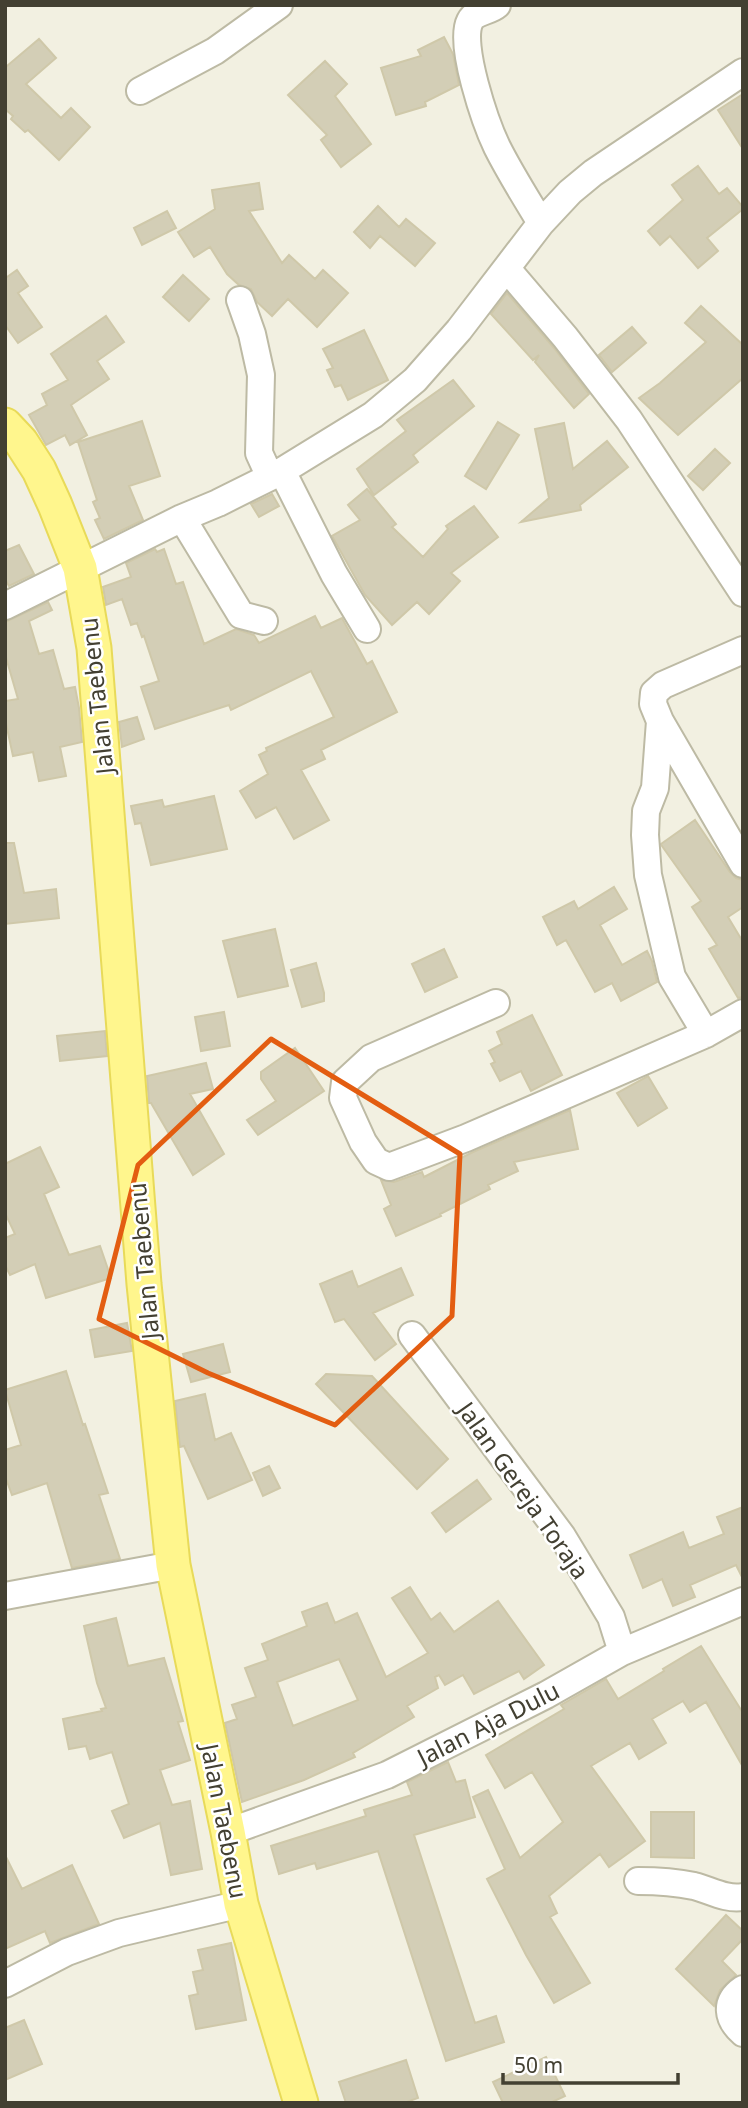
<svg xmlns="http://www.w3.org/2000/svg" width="748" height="2108" font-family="'Noto Sans',sans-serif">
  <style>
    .building { fill: #d3ceb6; stroke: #cfc8a9; stroke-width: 2; fill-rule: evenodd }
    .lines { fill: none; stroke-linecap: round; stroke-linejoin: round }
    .minor-casing { stroke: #bdbaa4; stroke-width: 30 }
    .major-casing { stroke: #e8da59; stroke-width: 37 }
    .minor { stroke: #fff; stroke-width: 26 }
    .major { stroke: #fff68d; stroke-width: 33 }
    .marked { fill: none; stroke: #e35d11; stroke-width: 5; stroke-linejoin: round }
    .labels { text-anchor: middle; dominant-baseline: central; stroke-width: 5; stroke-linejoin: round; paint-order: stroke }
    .street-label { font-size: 24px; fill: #434032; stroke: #fff }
  </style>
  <rect width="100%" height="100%" fill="#f2f0e1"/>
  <path class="building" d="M 444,37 L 453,54 L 459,85 L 425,102 L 426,106 L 396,115 L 381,68 L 421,56 L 418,50 Z
    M 39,39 L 56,58 L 26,84 L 61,118 L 71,108 L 90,127 L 59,160 L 28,130 L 25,132 L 11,119 L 13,116 L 5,109 L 5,64 L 7,66 Z
    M 325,61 L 347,84 L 335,96 L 371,144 L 341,167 L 321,140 L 327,135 L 288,95 Z
    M 743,94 L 743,149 L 718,110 Z
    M 698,166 L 719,194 L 727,188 L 743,207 L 743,209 L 707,238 L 718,251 L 698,268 L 670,236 L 660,245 L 648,231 L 683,200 L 672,185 Z
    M 259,183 L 263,209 L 249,211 L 282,263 L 289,255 L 315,279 L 323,270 L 348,293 L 317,327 L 288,299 L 272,316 L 257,302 L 251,289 L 239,285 L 227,274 L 210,247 L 194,257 L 178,232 L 215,209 L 212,190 Z
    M 378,206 L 399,227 L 406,219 L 435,243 L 415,266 L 380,236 L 370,248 L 354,232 Z
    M 167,211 L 176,228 L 142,245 L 134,228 Z
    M 17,270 L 28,286 L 18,293 L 42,327 L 18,343 L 5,325 L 5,275 L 7,277 Z
    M 183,275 L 209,299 L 189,321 L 163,297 Z
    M 507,293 L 554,348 L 589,394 L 574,408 L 535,362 L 539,355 L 533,360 L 491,314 Z
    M 701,306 L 743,345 L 743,378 L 678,435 L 639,398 L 660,383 L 706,342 L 685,323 Z
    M 106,316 L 124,342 L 97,361 L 109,379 L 71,405 L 87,435 L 70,445 L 65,435 L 46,445 L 29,415 L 47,405 L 42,394 L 68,380 L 51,354 Z
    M 632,327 L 646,343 L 612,372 L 599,355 Z
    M 364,330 L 388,380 L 348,400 L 341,385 L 335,387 L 327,370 L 333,368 L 323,349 Z
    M 453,380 L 474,406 L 413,455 L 418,462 L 374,495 L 357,469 L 406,431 L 397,420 Z
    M 142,421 L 160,476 L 129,486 L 143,520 L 104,539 L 95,520 L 100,518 L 93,502 L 97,500 L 78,442 Z
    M 498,422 L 519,435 L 486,489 L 465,476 Z
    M 564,423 L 573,469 L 607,441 L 628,467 L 580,505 L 581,510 L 521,522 L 549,498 L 535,429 Z
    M 715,449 L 730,463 L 703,490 L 688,476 Z
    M 367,489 L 396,524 L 392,527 L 423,557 L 448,529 L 446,526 L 474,506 L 498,537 L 451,573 L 460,581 L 429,614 L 417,602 L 392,625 L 365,595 L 332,536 L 360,520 L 348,505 Z
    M 272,494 L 279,506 L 259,517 L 251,504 Z
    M 19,545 L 34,574 L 9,586 L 5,579 L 5,551 Z
    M 155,549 L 157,552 L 164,549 L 176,584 L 183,582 L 204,644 L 236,629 L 254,635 L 259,643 L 315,616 L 321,628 L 342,618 L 367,664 L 372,661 L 397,712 L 321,750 L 325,759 L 301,770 L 329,820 L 294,839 L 276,807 L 256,818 L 240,791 L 268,774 L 259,755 L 267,751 L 266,748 L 334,717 L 311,671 L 231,710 L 229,705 L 155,729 L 141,687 L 159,681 L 144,636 L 142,637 L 137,623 L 131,625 L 122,599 L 106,605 L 103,587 L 131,577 L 126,563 Z
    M 48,602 L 52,610 L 29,621 L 39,654 L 53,650 L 64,689 L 75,687 L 79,708 L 82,742 L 60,747 L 66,776 L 39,781 L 33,752 L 13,756 L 5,719 L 5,701 L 18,699 L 5,654 L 5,622 Z
    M 137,717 L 144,739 L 122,747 L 119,722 Z
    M 214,796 L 227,849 L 151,865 L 141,823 L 135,824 L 131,806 L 162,800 L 164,807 Z
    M 695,820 L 730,872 L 736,878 L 743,880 L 743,907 L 728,917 L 743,942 L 743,997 L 738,998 L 709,949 L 717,945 L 692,907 L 701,901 L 662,846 L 661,844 Z
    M 5,843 L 14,843 L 24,893 L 56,889 L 59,918 L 5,924 Z
    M 614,887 L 627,909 L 600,925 L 622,965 L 647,951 L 652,961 L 657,982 L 621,1001 L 612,983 L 595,992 L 566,940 L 557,945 L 543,917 L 574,901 L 578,909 Z
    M 275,929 L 288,986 L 238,997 L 223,941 Z
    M 444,949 L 457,977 L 425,992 L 412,964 Z
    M 316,963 L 324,993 L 324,1001 L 302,1007 L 291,970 Z
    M 224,1012 L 230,1046 L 201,1051 L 195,1017 Z
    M 532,1015 L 562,1075 L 531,1091 L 521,1071 L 500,1081 L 491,1064 L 495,1062 L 489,1051 L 502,1044 L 497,1032 Z
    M 105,1031 L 107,1056 L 60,1061 L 57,1036 Z
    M 295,1048 L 324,1091 L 258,1135 L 247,1120 L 276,1101 L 261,1079 L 261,1072 Z
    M 206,1063 L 213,1089 L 190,1094 L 224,1154 L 193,1175 L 151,1103 L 149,1103 L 147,1076 Z
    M 648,1076 L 667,1108 L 638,1126 L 617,1093 Z
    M 570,1110 L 578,1149 L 514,1162 L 518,1171 L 488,1185 L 490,1189 L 440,1214 L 441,1216 L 396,1236 L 384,1209 L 391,1205 L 381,1180 L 394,1182 L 422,1172 L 424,1177 L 473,1152 Z
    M 40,1147 L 59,1187 L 44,1194 L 69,1255 L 100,1246 L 111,1278 L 46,1298 L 35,1264 L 10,1275 L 5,1265 L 5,1238 L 15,1234 L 5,1213 L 5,1164 Z
    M 401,1268 L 413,1295 L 373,1313 L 396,1344 L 375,1360 L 344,1319 L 335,1322 L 320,1284 L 352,1271 L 358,1287 Z
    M 127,1323 L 132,1351 L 95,1357 L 90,1330 Z
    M 223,1344 L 230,1372 L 191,1382 L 183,1354 Z
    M 66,1371 L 83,1425 L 85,1424 L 108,1493 L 99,1495 L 120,1559 L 72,1568 L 47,1483 L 12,1495 L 5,1476 L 5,1450 L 21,1445 L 5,1390 Z
    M 326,1374 L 372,1376 L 448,1459 L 417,1489 L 316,1384 Z
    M 205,1394 L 215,1440 L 231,1433 L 252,1480 L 208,1499 L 184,1446 L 180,1447 L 175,1401 Z
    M 269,1466 L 280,1488 L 263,1496 L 253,1473 Z
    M 477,1480 L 491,1499 L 446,1532 L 432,1513 Z
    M 743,1507 L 743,1579 L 736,1565 L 690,1585 L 695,1597 L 673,1606 L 662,1579 L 643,1588 L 630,1555 L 683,1532 L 689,1548 L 724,1534 L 717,1517 Z
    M 410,1587 L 431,1620 L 440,1613 L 454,1632 L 498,1601 L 544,1665 L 524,1679 L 519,1671 L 474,1694 L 463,1675 L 445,1685 L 439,1675 L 435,1677 L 438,1688 L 407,1706 L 414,1717 L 353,1753 L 355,1757 L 304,1780 L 242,1802 L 225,1723 L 237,1719 L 232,1705 L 256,1697 L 245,1668 L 268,1660 L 262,1644 L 307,1626 L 302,1612 L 327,1603 L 335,1623 L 357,1613 L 386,1677 L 428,1653 L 392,1598 ZM 339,1659 L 358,1700 L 293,1726 L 277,1682 Z
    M 116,1618 L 128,1666 L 164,1658 L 183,1721 L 178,1722 L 190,1760 L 160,1770 L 172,1805 L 190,1801 L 202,1869 L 171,1875 L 160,1823 L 124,1838 L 112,1811 L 129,1804 L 112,1752 L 90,1759 L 86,1746 L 69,1749 L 63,1719 L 102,1711 L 101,1709 L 106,1708 L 97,1683 L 84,1626 Z
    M 701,1646 L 743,1713 L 743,1767 L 706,1702 L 690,1712 L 683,1701 L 652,1719 L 666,1743 L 639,1759 L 630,1743 L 591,1766 L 645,1841 L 609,1867 L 600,1854 L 549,1896 L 557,1913 L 550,1917 L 590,1983 L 554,2003 L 526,1955 L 487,1879 L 505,1869 L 473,1797 L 488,1790 L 520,1858 L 563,1822 L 532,1772 L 505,1788 L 486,1755 L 564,1709 L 561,1705 L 606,1679 L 618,1699 L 664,1671 L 663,1669 Z
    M 448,1762 L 456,1782 L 465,1780 L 475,1817 L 414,1835 L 475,2023 L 496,2016 L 504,2042 L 446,2061 L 378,1851 L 317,1869 L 315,1863 L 279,1874 L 271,1846 L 366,1816 L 364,1810 L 412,1795 L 407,1782 Z
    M 651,1812 L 694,1812 L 694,1858 L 651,1857 Z
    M 5,1855 L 22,1889 L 72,1865 L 99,1924 L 50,1943 L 45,1931 L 5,1949 Z
    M 726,1915 L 743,1931 L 743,1939 L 722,1961 L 736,1975 L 720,1990 L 714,2006 L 676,1969 Z
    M 231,1943 L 246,2020 L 196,2029 L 189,1996 L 198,1994 L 193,1972 L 203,1970 L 198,1950 Z
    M 24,2020 L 42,2064 L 5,2080 L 5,2028 Z
    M 546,2057 L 565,2096 L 550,2103 L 503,2103 L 493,2082 Z
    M 406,2060 L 418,2098 L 404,2103 L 346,2103 L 339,2082 Z"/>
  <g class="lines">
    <defs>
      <path id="minor" d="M 497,5 C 489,12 475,11 470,21 C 458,44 486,124 497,147 C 510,173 526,198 541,223
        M 140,91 L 215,51 L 279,5
        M 507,269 L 565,337 L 629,420 L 743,593
        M 240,300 L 252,334 L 261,375 L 259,453 L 270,477
        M 282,471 L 334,574 L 367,629
        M 182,518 L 241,615 L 264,621
        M 5,606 L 182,518 L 218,503 L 282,471 L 373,415 L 415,380 L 459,330 L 541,223 L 570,192 L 593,173 L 743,72
        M 743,650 L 663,685 L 654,693 L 653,704 L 660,721 L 743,864
        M 660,721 L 655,788 L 646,811 L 645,835 L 648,875 L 672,977 L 706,1034
        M 496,1003 L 371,1058 L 345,1082 L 343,1098 L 363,1142 L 376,1161 L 389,1167 L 466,1138 L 706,1034 L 743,1013
        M 412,1335 L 562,1536 L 611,1617 L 622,1652
        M 5,1596 L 173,1565
        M 228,1832 L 387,1775 L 546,1695 L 622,1652 L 743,1601
        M 638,1881 C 657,1881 675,1882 694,1886 C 710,1890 726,1900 743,1897
        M 5,1984 L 67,1952 L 119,1933 L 241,1904
        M 743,1989 C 724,2002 727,2019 743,2033"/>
      <path id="major" d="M 5,425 L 21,442 L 39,470 L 55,505 L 80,568 L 94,648 L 144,1284 L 173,1565 L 228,1832 L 241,1904 L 301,2103"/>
    </defs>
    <use href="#minor" class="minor-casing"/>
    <use href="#major" class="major-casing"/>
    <use href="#minor" class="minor"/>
    <use href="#major" class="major"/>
  </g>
  <path class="marked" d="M 271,1039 L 460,1154 L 452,1316 L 335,1425 L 208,1373 L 99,1319 L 138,1165 Z"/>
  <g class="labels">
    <g class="street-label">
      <text transform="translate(96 696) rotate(-96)">Jalan Taebenu</text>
      <text transform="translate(143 1261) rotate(-95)">Jalan Taebenu</text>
      <text transform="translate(524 1490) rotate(55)">Jalan Gereja Toraja</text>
      <text transform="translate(488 1723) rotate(-27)">Jalan Aja Dulu</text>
      <text transform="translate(225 1821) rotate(79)">Jalan Taebenu</text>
    </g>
  </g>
  <rect width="748" height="2108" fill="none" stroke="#434032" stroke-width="14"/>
  <path d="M503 2073v10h175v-10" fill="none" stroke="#434032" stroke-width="3.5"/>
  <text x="514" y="2073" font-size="21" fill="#434032" stroke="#ffffff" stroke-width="5" paint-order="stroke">50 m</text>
</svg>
